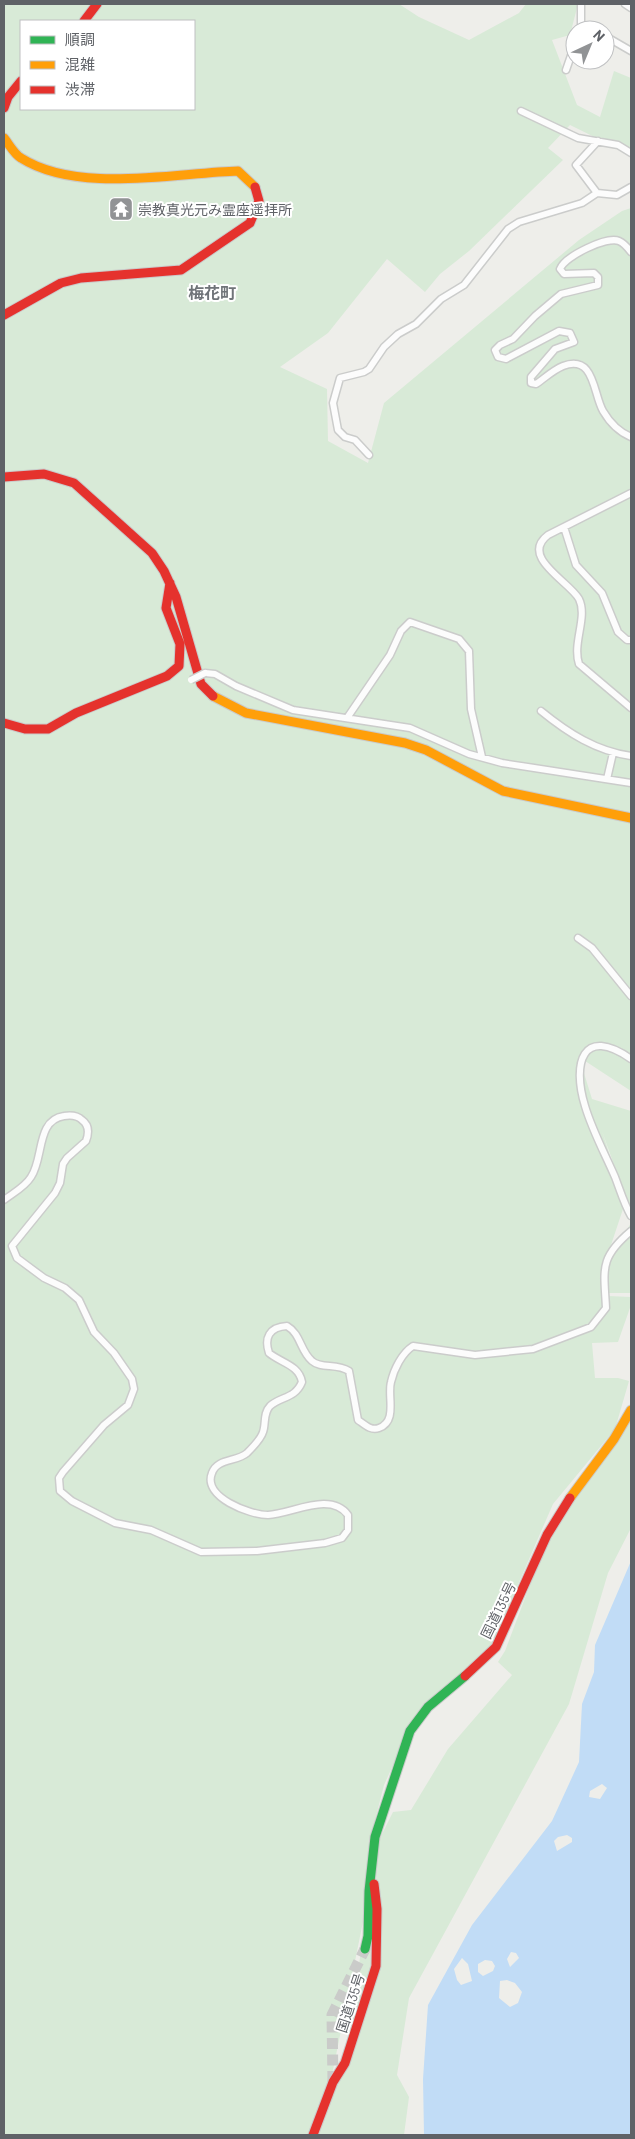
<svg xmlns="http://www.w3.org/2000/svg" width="635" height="2139" font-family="Barlow,'Noto Sans JP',sans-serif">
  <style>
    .green { fill: #d8ead7; fill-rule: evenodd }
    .water { fill: #c1dcf6; fill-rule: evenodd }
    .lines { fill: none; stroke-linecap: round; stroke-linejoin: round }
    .highway-tunnel { stroke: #cacbc9; stroke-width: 11; stroke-dasharray: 11 5.5; stroke-linecap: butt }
    .street-casing { stroke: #cbcccb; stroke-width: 9 }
    .fast-casing { stroke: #cacaca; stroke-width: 11 }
    .slow-casing { stroke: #cacaca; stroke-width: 11 }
    .jam-casing { stroke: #cacaca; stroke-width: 11 }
    .street { stroke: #fcfcfc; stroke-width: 6 }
    .fast { stroke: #30b455; stroke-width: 9 }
    .slow { stroke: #ff9f0a; stroke-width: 9 }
    .jam { stroke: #e5322d; stroke-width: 9 }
    .street-bridge-casing { stroke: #cbcccb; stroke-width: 9; stroke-linecap: butt }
    .street-bridge { stroke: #fcfcfc; stroke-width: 6 }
    .labels { text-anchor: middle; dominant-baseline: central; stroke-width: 4; stroke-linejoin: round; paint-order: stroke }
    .poi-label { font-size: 14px; fill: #5f6267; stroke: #fff; text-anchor: start }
    .street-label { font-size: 14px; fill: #5f6267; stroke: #fff }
    .quarter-label { font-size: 16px; font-weight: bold; fill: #707479; stroke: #fff }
  </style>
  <rect width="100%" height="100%" fill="#eeeeea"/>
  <path class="green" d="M 4,4 L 399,4 L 419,17 L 469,40 L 519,13 L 526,4 L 578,4 L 570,35 L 552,40 L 577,105 L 600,117 L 614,71 L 631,78 L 631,155 L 570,125 L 548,148 L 563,160 L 469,251 L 440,274 L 425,292 L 387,259 L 328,333 L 280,367 L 327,389 L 328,441 L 368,463 L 384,403 L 579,240 L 622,211 L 631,208 L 631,1091 L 579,1057 L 592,1099 L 631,1111 L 631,1213 L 602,1131 L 625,1203 L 603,1269 L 631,1223 L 631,1293 L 608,1293 L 608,1296 L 631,1297 L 631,1305 L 618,1342 L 592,1343 L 595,1378 L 618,1378 L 629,1381 L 615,1429 L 553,1504 L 486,1658 L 416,1715 L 384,1785 L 369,1844 L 374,1850 L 393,1812 L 411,1810 L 448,1749 L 512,1675 L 498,1662 L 505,1651 L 547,1540 L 631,1408 L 631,1528 L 608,1573 L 569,1704 L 409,1998 L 397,2075 L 409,2097 L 404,2135 L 318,2135 L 345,2063 L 370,1887 L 333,2070 L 310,2135 L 4,2135 ZM 21,21 L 194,21 L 194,109 L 21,109 Z"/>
  <path class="water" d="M 631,1561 L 631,2135 L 424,2135 L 423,2079 L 428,2005 L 472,1925 L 552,1821 L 579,1762 L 582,1704 L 594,1672 L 595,1645 ZM 602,1784 L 607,1788 L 600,1799 L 589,1797 L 590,1791 ZM 567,1835 L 572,1838 L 572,1842 L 557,1851 L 554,1841 L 558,1837 ZM 511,1952 L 516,1953 L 519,1958 L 510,1967 L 507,1959 ZM 462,1958 L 468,1964 L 472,1981 L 461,1985 L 457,1980 L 454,1969 ZM 485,1960 L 492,1961 L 495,1966 L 493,1971 L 483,1976 L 478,1972 L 478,1964 ZM 507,1980 L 515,1983 L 522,1992 L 518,2003 L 510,2007 L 499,1998 L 500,1981 Z"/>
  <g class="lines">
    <path class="highway-tunnel" d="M 333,2082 L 332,2015 L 365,1949"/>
    <defs>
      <path id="street" d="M 581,4 L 581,24 L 593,30
        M 625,4 L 631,8
        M 605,36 L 631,51
        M 566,70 L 575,44
        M 521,111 L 578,138 L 618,145 L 631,153
        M 597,193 L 576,165 L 598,141
        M 631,252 C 628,248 624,243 619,241 C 607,236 565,256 560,269 L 564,274 L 594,273 L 598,277 L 598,285 L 561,294 L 535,316 L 513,339 L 500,345 L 495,350 L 498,357 L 506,359 L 559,331 L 570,333 L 574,342 L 555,349 L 531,377 L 531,383 L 536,384 C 545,378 553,370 563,366 C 595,354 593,394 603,411 C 610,423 619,432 631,437
        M 369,455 L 355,440 L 345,437 L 338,430 L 333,403 L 340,378 L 364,372 L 369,369 L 384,347 L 398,334 L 416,324 L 441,299 L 464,285 L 508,229 L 519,222 L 582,203 L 597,193 L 617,195 L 631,187
        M 631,493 L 548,535 C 519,557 570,582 579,599 C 588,617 572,643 579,664 L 631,708
        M 564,527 L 576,565 L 602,593 L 618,632 L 627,640 L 631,640
        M 205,673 L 215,674 L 236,686 L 293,710 L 410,728 L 469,754 L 502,763 L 631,783
        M 541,711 C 568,733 596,751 631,756
        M 347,718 L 390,655 L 401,631 L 410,622 L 459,639 L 469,651 L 471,709 L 482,757
        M 607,779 L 613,753
        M 578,938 L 592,948 L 631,996
        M 631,1059 C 582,1025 572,1064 585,1106 C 592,1130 605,1154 615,1177 C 620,1190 624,1204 631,1216
        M 4,1200 C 13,1193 25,1187 31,1177 C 44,1158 36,1120 64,1116 C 70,1115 77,1115 82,1120 C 89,1125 89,1133 86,1141 L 67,1158 L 63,1164 L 60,1183 L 55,1193 L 12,1246 L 17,1258 L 44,1278 L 65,1288 L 79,1300 L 94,1332 L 114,1353 L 132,1379 L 134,1389 L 128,1405 L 104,1425 L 63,1472 L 59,1478 L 60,1491 L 72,1501 L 115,1523 L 151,1530 L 201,1552 L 257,1551 L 325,1543 L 342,1538 L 348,1530 L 348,1515 C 330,1491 292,1514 268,1515 C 250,1515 202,1497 212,1473 C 217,1458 237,1462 247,1453 C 252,1448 261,1439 263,1432 C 266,1424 263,1413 270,1406 C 281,1396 295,1399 302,1382 C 299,1365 281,1363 269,1353 C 264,1338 269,1327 287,1326 C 301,1334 300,1351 312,1361 C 321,1369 337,1363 349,1371 L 358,1420 C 365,1425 371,1431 379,1428 C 398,1421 387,1396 391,1382 C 394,1369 402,1353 413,1346 L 475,1355 L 533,1349 L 591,1327 L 606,1308 C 604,1269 599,1258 631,1231"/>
      <path id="fast" d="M 365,1949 L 368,1936 L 369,1891 L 375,1837 L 410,1731 L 428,1707 L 465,1676"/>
      <path id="slow" d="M 4,138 C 9,144 14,154 21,158 C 78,194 174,173 238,171 L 255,187
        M 213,696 L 246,713 L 405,743 L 426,750 L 503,791 L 631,818
        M 570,1498 L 614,1439 L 631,1410"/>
      <path id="jam" d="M 84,21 L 97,4
        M 4,108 L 8,97 L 21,81
        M 4,315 L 61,283 L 81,278 L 181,270 L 250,223 L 259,201 L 255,187
        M 4,477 L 44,474 L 74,483 L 152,553 L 164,571 L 176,597 L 201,684 L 213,696
        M 4,723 L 25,729 L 48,729 L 76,713 L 167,676 L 179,666 L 180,644 L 166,608 L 170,583
        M 465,1676 L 496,1647 L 547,1535 L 570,1498
        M 313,2135 L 333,2082 L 345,2063 L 376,1966 L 377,1909 L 374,1884"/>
    </defs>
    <use href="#street" class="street-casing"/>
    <use href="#fast" class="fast-casing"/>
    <use href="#slow" class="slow-casing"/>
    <use href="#jam" class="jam-casing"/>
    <use href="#street" class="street"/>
    <use href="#fast" class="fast"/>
    <use href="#slow" class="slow"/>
    <use href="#jam" class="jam"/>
    <defs>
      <path id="street-bridge" d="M 191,680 L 205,673"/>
    </defs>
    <use href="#street-bridge" class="street-bridge-casing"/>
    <use href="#street-bridge" class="street-bridge"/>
  </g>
  <defs>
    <symbol id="temple-square" viewBox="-11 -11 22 22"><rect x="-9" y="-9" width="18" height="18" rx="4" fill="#919395" stroke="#fff"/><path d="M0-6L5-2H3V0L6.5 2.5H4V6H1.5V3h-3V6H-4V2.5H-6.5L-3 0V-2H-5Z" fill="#fff"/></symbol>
  </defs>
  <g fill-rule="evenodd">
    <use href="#temple-square" x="107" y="195" width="28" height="28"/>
  </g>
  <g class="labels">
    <g class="poi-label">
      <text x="138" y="209">崇教真光元み霊座遥拝所</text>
    </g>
    <g class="street-label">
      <text transform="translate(498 1610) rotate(-64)">国道135号</text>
      <text transform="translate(350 2003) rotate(-72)">国道135号</text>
    </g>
    <g class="quarter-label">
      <text x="212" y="292">梅花町</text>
    </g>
  </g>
  <rect width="635" height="2139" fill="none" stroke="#5f6267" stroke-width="10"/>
  <rect x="20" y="20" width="175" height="90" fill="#ffffff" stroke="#bfc0c2"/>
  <rect x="30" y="36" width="25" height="8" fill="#30b455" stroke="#bfc0c2"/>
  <text x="65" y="45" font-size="15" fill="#5f6267">順調</text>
  <rect x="30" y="61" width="25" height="8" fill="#ff9f0a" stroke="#bfc0c2"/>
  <text x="65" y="70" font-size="15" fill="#5f6267">混雑</text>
  <rect x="30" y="86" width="25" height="8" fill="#e5322d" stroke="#bfc0c2"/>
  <text x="65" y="95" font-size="15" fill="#5f6267">渋滞</text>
  <g transform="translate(590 45) rotate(44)"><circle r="24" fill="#ffffff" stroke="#bfc0c2"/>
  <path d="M0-4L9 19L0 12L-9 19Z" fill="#919395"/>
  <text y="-8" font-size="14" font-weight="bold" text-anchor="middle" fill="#5f6267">N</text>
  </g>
</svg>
